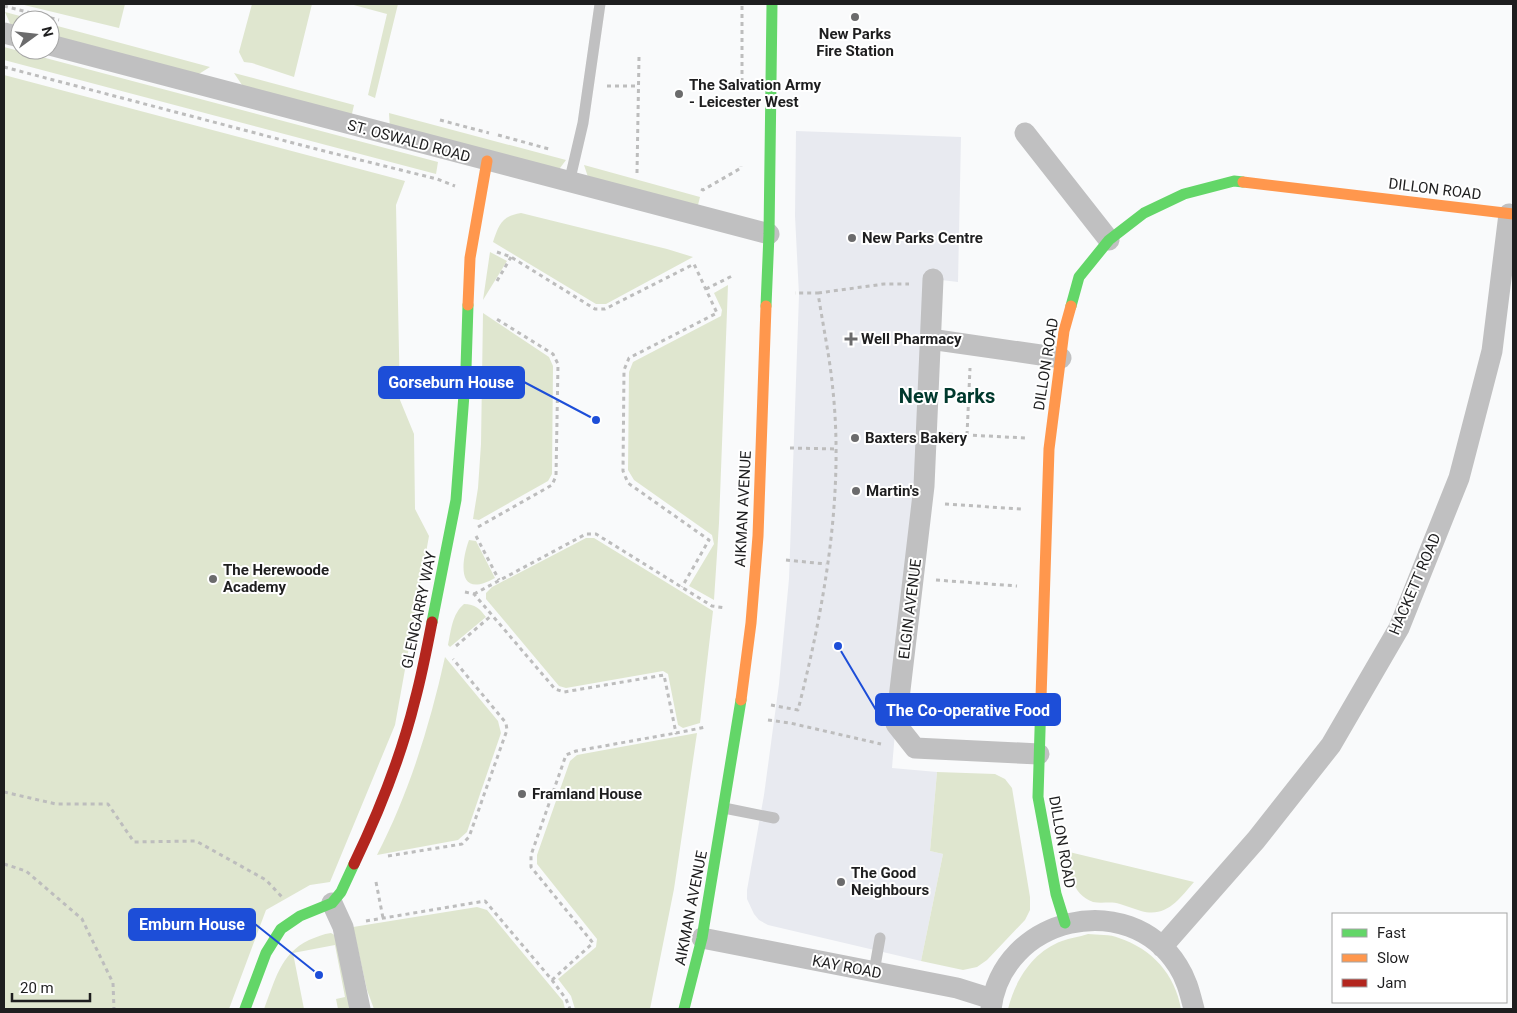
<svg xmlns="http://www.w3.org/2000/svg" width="1517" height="1013" font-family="Roboto,sans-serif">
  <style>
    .built { fill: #e8eaf0 }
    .green { fill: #dfe6cf }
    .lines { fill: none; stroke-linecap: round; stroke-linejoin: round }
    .path { stroke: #bdbdbd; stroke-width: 3; stroke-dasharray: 4 4; stroke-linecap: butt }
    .lane { stroke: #c0c0c1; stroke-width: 11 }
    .street { stroke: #c0c0c1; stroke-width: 21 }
    .fast { stroke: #63d668; stroke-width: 11 }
    .slow { stroke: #ff974d; stroke-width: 11 }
    .jam { stroke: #b3261e; stroke-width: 11 }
    .poi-dot { fill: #6b6b6c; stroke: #fff; stroke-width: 2 }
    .labels { text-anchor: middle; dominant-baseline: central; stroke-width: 4; stroke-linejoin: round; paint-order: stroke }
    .poi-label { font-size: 15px; font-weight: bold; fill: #1e1e1f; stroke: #fff; text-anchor: start }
    .street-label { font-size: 15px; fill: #1e1e1f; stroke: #fff }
    .district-label { font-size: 20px; font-weight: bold; fill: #00392d; stroke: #fff }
    .leader { fill: none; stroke: #1d4ed8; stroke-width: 2 }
    .callout-dot { fill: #1d4ed8; stroke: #fff; stroke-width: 2 }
    .callout { fill: #1d4ed8; stroke: #1d4ed8; stroke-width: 2 }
    .callout-label { font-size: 16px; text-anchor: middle; font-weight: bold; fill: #fff }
  </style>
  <rect width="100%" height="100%" fill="#f9fafb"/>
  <path class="built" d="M 796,131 L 961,137 L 958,282 L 933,279 L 892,768 L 937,772 L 930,851 L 943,854 L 921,961 L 768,925 L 759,920 L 754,914 L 747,899 L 747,890 L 764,795 L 779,684 L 789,579 L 799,295 L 795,216 Z"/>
  <path class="green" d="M 20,4 L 125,4 L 119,28 Z
    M 252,4 L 312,4 L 294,77 L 252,63 L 244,62 L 239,52 Z
    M 350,4 L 398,4 L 375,98 L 368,95 L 387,14 Z
    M 5,12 L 35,20 L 20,20 L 20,30 L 12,28 Z
    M 50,24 L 210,67 L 194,77 L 50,38 Z
    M 4,47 L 438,162 L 436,174 L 4,60 Z
    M 234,73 L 354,105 L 351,118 L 246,91 Z
    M 4,75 L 405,181 L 396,205 L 400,400 L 414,434 L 415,509 L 429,536 L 395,725 L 330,882 L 310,885 L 266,910 L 229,1009 L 4,1009 Z
    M 389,113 L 566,160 L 557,172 L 390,129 Z
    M 584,165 L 700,197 L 697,209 L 589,180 Z
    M 521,213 L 667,249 L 693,257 L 606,304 L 596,304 L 493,242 C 499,224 502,216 521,213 Z
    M 490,252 L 507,261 L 483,300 Z
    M 728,285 L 719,523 L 714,600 L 689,586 L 714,544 L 712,535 L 634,480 L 628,470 L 629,372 L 633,362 L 721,316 L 722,310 L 714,293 Z
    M 483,313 L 549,357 L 553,366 L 552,474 L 548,481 L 479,520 L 473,519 L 478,488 L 481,444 Z
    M 586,538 L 594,538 L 713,611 L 700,723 L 683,728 L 678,725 L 668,674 L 663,671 L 566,688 L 559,686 L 486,599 L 486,593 L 492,587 Z
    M 469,540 L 476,541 L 495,578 C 458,599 460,565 469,540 Z
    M 464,604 C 475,604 480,609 486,617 L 450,647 L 448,645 C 451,631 452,614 464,604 Z
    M 445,657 L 498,721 L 501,733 L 467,832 L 458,840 L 377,855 C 409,793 430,725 445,657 Z
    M 697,733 L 674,889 L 650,1009 L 575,1009 L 571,996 L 558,979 L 596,947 L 597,939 L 537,864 L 537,855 L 570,761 L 577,755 Z
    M 937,772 L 995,774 L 1005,779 L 1012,788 L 1030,897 L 1030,910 L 1025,920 L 987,960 L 977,967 L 963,970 L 921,961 L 943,854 L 930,851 Z
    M 1065,851 L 1194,882 C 1179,899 1167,918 1141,911 C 1134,909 1127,906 1120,904 C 1111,901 1102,904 1093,902 C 1071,894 1070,871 1065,851 Z
    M 477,907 L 487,910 L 563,1001 L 565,1009 L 374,1009 L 367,990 L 353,927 Z
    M 331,933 L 336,936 L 354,1009 L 338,1009 L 336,999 L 345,997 L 335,945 L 293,953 L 304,1009 L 264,1009 C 275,981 280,954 309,940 C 317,937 323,934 331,933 Z
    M 1088,934 C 1098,935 1110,934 1119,938 C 1152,949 1175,974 1181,1009 L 1008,1009 C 1015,981 1032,952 1062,941 C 1070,938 1079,937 1088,934 Z"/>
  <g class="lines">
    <path class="path" d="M 4,6 L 59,20
      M 4,67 L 320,150 L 437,179 L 455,186
      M 607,86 L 639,86
      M 742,90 L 742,4
      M 440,120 L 489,133
      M 498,135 L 549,149
      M 637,173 L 639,57
      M 701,189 L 703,190 L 741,168 L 741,166
      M 497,252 L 511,257 L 595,309 L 605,309 L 694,264 L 717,313 L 629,358 L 624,370 L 623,471 L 628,483 L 709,540 L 682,587
      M 497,281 L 511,257
      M 706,289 L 732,276
      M 818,293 L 884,284 L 909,284
      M 949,434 L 1025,438
      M 967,435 L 970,368
      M 790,448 L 836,449
      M 945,504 L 1021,509
      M 478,527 L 552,485 L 556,476 L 558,364 L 553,354 L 495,318
      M 476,536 L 499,580
      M 786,560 L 826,564
      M 936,580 L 1017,586
      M 465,592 L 474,594 L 555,689 L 564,692 L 664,675 L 676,733 L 706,727
      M 474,594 L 586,534 L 596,534 L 712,606 L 726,608
      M 456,646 L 492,615
      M 771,705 L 798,710 C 824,608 844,497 833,391 C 830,358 823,326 818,293 L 795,293
      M 768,720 L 790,723 L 881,744
      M 4,792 L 56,804 L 108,804 L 134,842 L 196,841 L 266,880 L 282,897
      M 388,856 L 462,844 L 469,837 L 507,730 L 506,723 L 453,659
      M 4,864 L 26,871 L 82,919 L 113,983 L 114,1009
      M 376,882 L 383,918
      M 366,921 L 485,901 L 552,980 L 566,999 L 570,1009
      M 552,980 L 593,943 L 531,867 L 531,855 L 566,755 L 576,751 L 676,733"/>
    <path class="lane" d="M 569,183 L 583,123 L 600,4
      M 724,808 L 774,818
      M 874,972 L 880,938"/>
    <path class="street" d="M 4,33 L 20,37
      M 50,45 L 769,234
      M 1025,133 L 1109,240
      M 933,279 L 924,486 L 896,724 L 915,748 L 1039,754
      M 930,339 L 1061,358
      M 332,903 L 343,927 L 360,1009
      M 702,938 L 957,988 L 992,999
      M 1162,947 L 1256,840 L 1331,745 L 1399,628 L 1459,478 L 1492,351 L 1509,214
      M 991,1009 C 1002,917 1128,887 1178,966 C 1187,980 1190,994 1194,1009"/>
    <path class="fast" d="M 766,306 L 769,234 L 772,4
      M 1071,306 L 1079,277 L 1109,240 L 1144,213 L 1184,194 L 1234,181 L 1243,182
      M 432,622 L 456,500 L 466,368 L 468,305
      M 1041,698 L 1038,797 L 1056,894 L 1065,923
      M 245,1009 L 266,953 L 281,929 L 300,916 L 332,903 L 341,892 L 354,864
      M 684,1009 L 702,938 L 741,700"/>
    <path class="slow" d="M 1243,182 L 1513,214
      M 468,305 L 470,258 L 487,161
      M 1041,698 L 1049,449 L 1064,331 L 1071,306
      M 741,700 L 751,623 L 758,536 L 766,306"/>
    <path class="jam" d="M 354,864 C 379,812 401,757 415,700 C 422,674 427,648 432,622"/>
  </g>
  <g class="poi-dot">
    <circle cx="855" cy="17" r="5"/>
    <circle cx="679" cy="94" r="5"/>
    <circle cx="852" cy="238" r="5"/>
    <path d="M848.5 331.5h5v5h5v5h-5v5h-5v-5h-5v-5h5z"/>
    <circle cx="855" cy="438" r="5"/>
    <circle cx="856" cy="491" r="5"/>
    <circle cx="213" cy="579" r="5"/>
    <circle cx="522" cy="794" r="5"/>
    <circle cx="841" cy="882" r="5"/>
  </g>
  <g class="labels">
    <g class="poi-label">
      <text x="855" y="34" text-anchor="middle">New Parks<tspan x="855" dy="17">Fire Station</tspan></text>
      <text x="689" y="85">The Salvation Army<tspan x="689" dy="17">- Leicester West</tspan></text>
      <text x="862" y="238">New Parks Centre</text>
      <text x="861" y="339">Well Pharmacy</text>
      <text x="865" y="438">Baxters Bakery</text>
      <text x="866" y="491">Martin's</text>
      <text x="223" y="570">The Herewoode<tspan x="223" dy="17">Academy</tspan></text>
      <text x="532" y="794">Framland House</text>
      <text x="851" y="873">The Good<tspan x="851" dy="17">Neighbours</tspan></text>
    </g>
    <g class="street-label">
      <text transform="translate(409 141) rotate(15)">ST. OSWALD ROAD</text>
      <text transform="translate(1435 189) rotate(7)">DILLON ROAD</text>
      <text transform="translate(1046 364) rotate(-81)">DILLON ROAD</text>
      <text transform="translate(743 509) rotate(-87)">AIKMAN AVENUE</text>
      <text transform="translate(1415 584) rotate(-67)">HACKETT ROAD</text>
      <text transform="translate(910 609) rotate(-83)">ELGIN AVENUE</text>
      <text transform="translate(419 610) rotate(-78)">GLENGARRY WAY</text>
      <text transform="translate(1062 842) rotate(80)">DILLON ROAD</text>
      <text transform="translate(691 908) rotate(-79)">AIKMAN AVENUE</text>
      <text transform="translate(847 967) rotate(11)">KAY ROAD</text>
    </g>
    <g class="district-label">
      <text x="947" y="396">New Parks</text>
    </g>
  </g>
  <path class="leader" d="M596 420L524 382M838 646L876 710M319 975L255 924"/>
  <g class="callout-dot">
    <circle cx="596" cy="420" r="5"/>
    <circle cx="838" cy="646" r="5"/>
    <circle cx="319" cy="975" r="5"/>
  </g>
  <g class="callout">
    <rect x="379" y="367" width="145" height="31" rx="5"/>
    <rect x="876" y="694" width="184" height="31" rx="5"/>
    <rect x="129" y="909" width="126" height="31" rx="5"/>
  </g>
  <g class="callout-label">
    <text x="451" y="388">Gorseburn House</text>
    <text x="968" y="716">The Co-operative Food</text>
    <text x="192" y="930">Emburn House</text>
  </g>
  <rect width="1517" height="1013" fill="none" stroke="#1e1e1f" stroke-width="10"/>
  <rect x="1332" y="913" width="175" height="90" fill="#ffffff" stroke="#a5a5a5"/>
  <rect x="1342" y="929" width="25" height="8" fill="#63d668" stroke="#a5a5a5"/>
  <text x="1377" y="938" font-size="15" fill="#1e1e1f">Fast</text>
  <rect x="1342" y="954" width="25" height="8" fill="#ff974d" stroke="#a5a5a5"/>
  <text x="1377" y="963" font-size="15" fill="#1e1e1f">Slow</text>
  <rect x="1342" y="979" width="25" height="8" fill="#b3261e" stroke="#a5a5a5"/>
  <text x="1377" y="988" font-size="15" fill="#1e1e1f">Jam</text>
  <g transform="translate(35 35) rotate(75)"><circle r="24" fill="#ffffff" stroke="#a5a5a5"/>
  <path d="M0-4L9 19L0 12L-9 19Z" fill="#6b6b6c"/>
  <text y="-8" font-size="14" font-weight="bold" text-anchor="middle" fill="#1e1e1f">N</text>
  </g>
  <path d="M12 993v8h78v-8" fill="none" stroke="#1e1e1f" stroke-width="2.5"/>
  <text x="20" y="993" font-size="15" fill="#1e1e1f" stroke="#ffffff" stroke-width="4" paint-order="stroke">20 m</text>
</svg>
